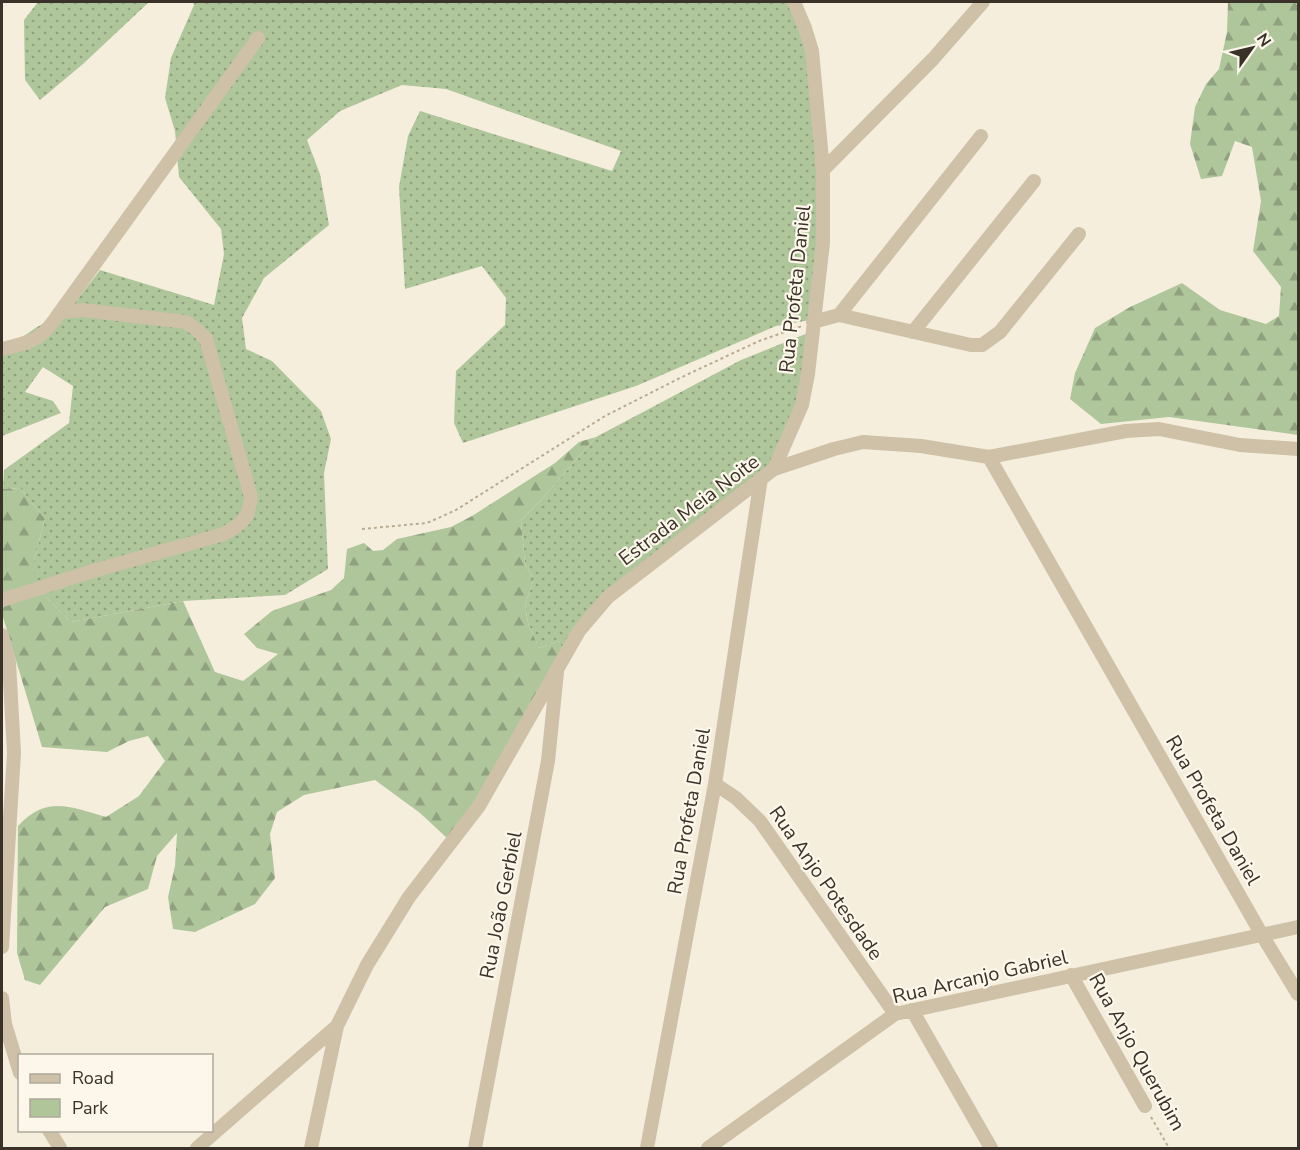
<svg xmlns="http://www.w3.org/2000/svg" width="1300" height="1150" font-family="'Nunito Sans',sans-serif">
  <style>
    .green { fill: url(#green-dots) }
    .forest { fill: url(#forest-firs) }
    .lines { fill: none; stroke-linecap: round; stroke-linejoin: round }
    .path { stroke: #bbab91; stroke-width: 2; stroke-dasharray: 3 3; stroke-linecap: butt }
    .minor { stroke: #cec1a7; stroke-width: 14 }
    .labels { text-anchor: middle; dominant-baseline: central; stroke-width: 4.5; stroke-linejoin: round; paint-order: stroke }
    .street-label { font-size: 20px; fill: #3a3128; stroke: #fcf7ea }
  </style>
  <defs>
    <pattern id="green-dots" width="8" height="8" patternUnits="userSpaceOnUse" patternTransform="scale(1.5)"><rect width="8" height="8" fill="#afc69b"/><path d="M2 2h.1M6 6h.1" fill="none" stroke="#8fa17e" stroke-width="1.8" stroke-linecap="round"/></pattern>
    <pattern id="forest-firs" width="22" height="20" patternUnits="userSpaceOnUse" patternTransform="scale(1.5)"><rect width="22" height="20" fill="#afc69b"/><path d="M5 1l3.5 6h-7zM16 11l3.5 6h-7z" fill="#8fa17e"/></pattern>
  </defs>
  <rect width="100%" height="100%" fill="#f5eedd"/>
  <path class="green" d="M 38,2 L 149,2 L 83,64 L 40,100 L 25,80 L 24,20 Z
    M 193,2 L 792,2 L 808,37 L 822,208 L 810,320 L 776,326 L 636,386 L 463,443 L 454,423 L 456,371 L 505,325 L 506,298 L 482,266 L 405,289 L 399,187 L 408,136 L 420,111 L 612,171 L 621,151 L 446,89 L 402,85 L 340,111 L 307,140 L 320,174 L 329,225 L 264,278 L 242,318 L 246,349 L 272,361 L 321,411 L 331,439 L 324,473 L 328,569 L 285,595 L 183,601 L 71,622 L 34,585 L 34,560 L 45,519 L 20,488 L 3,489 L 4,470 L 69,423 L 73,386 L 43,367 L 25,392 L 53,401 L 61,413 L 2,436 L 2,351 L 37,327 L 70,309 L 100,270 L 214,305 L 224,254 L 221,229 L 179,177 L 175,131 L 165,98 L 171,58 L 194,5 Z
    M 808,333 L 797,407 L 770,468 L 597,603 L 563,651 L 559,641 L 539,648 L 528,623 L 525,605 L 534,579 L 525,564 L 521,520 L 540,501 L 596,437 L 741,360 Z"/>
  <path class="forest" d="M 1228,2 L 1298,2 L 1298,435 L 1169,417 L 1101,424 L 1070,399 L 1075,373 L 1095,328 L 1130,307 L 1182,283 L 1220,310 L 1266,324 L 1279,316 L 1281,287 L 1253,251 L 1261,201 L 1252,147 L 1235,141 L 1222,176 L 1201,179 L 1190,144 L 1195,107 L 1206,84 L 1219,69 L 1227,32 Z
    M 596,437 L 540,501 L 521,520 L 525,564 L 534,579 L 525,605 L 528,623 L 539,648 L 559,641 L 563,651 L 490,784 L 447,838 L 420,813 L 375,780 L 304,795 L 277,812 L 270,834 L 275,878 L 255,904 L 195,932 L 173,929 L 168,897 L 175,866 L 177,833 L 157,856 L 148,889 L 105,907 L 40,985 L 25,980 L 17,953 L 18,826 C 47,795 70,807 106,817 L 139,796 L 165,761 L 148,736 L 129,741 L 107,752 L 42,747 L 2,614 L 2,489 L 20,488 L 45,519 L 34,560 L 34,585 L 71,622 L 183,601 L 215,672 L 243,681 L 278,654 L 257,648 L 244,634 L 272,611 L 331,590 L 344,578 L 347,549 L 364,543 L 373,551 L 383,550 L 397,539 L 451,527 L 472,516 L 555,463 L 579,442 Z"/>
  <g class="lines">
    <path class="path" d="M 362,529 L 427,523 L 456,510 L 605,416 L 682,377 L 759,341 L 802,326
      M 1151,1117 L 1169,1148"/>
    <path class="minor" d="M 823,170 L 933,59 L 983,2
      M 60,312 L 258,38
      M 839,315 L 981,136
      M 813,322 L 839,315 L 971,345 L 982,345 L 1000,332 L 1079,234
      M 913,332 L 1034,181
      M 2,349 C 34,341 41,341 60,312 L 83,310 L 186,322 L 196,329 L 206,339 L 251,497 C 248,520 244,522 224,534 L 93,571 L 2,600
      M 989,457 L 1262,935 L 1298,994
      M 774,469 L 802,405 L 808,374 L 823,243 L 823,170 L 812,51 L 805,28 L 794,2
      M 2,635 L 9,662 L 14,753 L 2,947
      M 715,784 L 736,798 L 760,821 L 895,1014
      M 1071,975 L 1145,1106
      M 2,998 L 5,1024 L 20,1073
      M 912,1010 L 991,1148
      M 49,1130 L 60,1148
      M 197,1148 L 337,1026
      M 311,1148 L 337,1026 L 367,965 L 409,897 L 479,806 L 579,631 L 608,597 L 774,469 L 834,449 L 863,442 L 921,446 L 989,457 L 1126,431 L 1159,429 L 1240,445 L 1298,449
      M 475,1148 L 548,761 L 557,672
      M 647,1148 L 715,784 L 761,478
      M 708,1148 L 895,1014 L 1298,927"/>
  </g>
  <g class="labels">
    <g class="street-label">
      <text transform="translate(795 289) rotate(-84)">Rua Profeta Daniel</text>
      <text transform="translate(689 510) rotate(-37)">Estrada Meia Noite</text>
      <text transform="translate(1213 810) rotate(60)">Rua Profeta Daniel</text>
      <text transform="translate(689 811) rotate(-80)">Rua Profeta Daniel</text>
      <text transform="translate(826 883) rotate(55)">Rua Anjo Potesdade</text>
      <text transform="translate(501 905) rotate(-79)">Rua João Gerbiel</text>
      <text transform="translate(980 977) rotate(-13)">Rua Arcanjo Gabriel</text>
      <text transform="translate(1137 1052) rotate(61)">Rua Anjo Querubim</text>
    </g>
  </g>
  <rect width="1300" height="1150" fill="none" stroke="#3a3128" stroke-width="6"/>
  <rect x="18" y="1054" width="195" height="78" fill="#fcf7ea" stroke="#aea89c" stroke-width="1.5"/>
  <rect x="30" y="1074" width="30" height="9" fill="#cec1a7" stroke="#aea89c" stroke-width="1.5"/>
  <text x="72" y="1084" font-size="18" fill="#3a3128">Road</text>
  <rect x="30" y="1099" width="30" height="18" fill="#afc69b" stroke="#aea89c" stroke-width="1.5"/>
  <text x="72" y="1114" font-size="18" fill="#3a3128">Park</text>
  <g transform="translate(1252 48) rotate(56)" stroke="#fcf7ea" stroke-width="4.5" paint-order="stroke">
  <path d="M0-4.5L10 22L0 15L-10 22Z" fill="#3a3128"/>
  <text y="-9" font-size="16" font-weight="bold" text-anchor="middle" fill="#3a3128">N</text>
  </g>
</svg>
